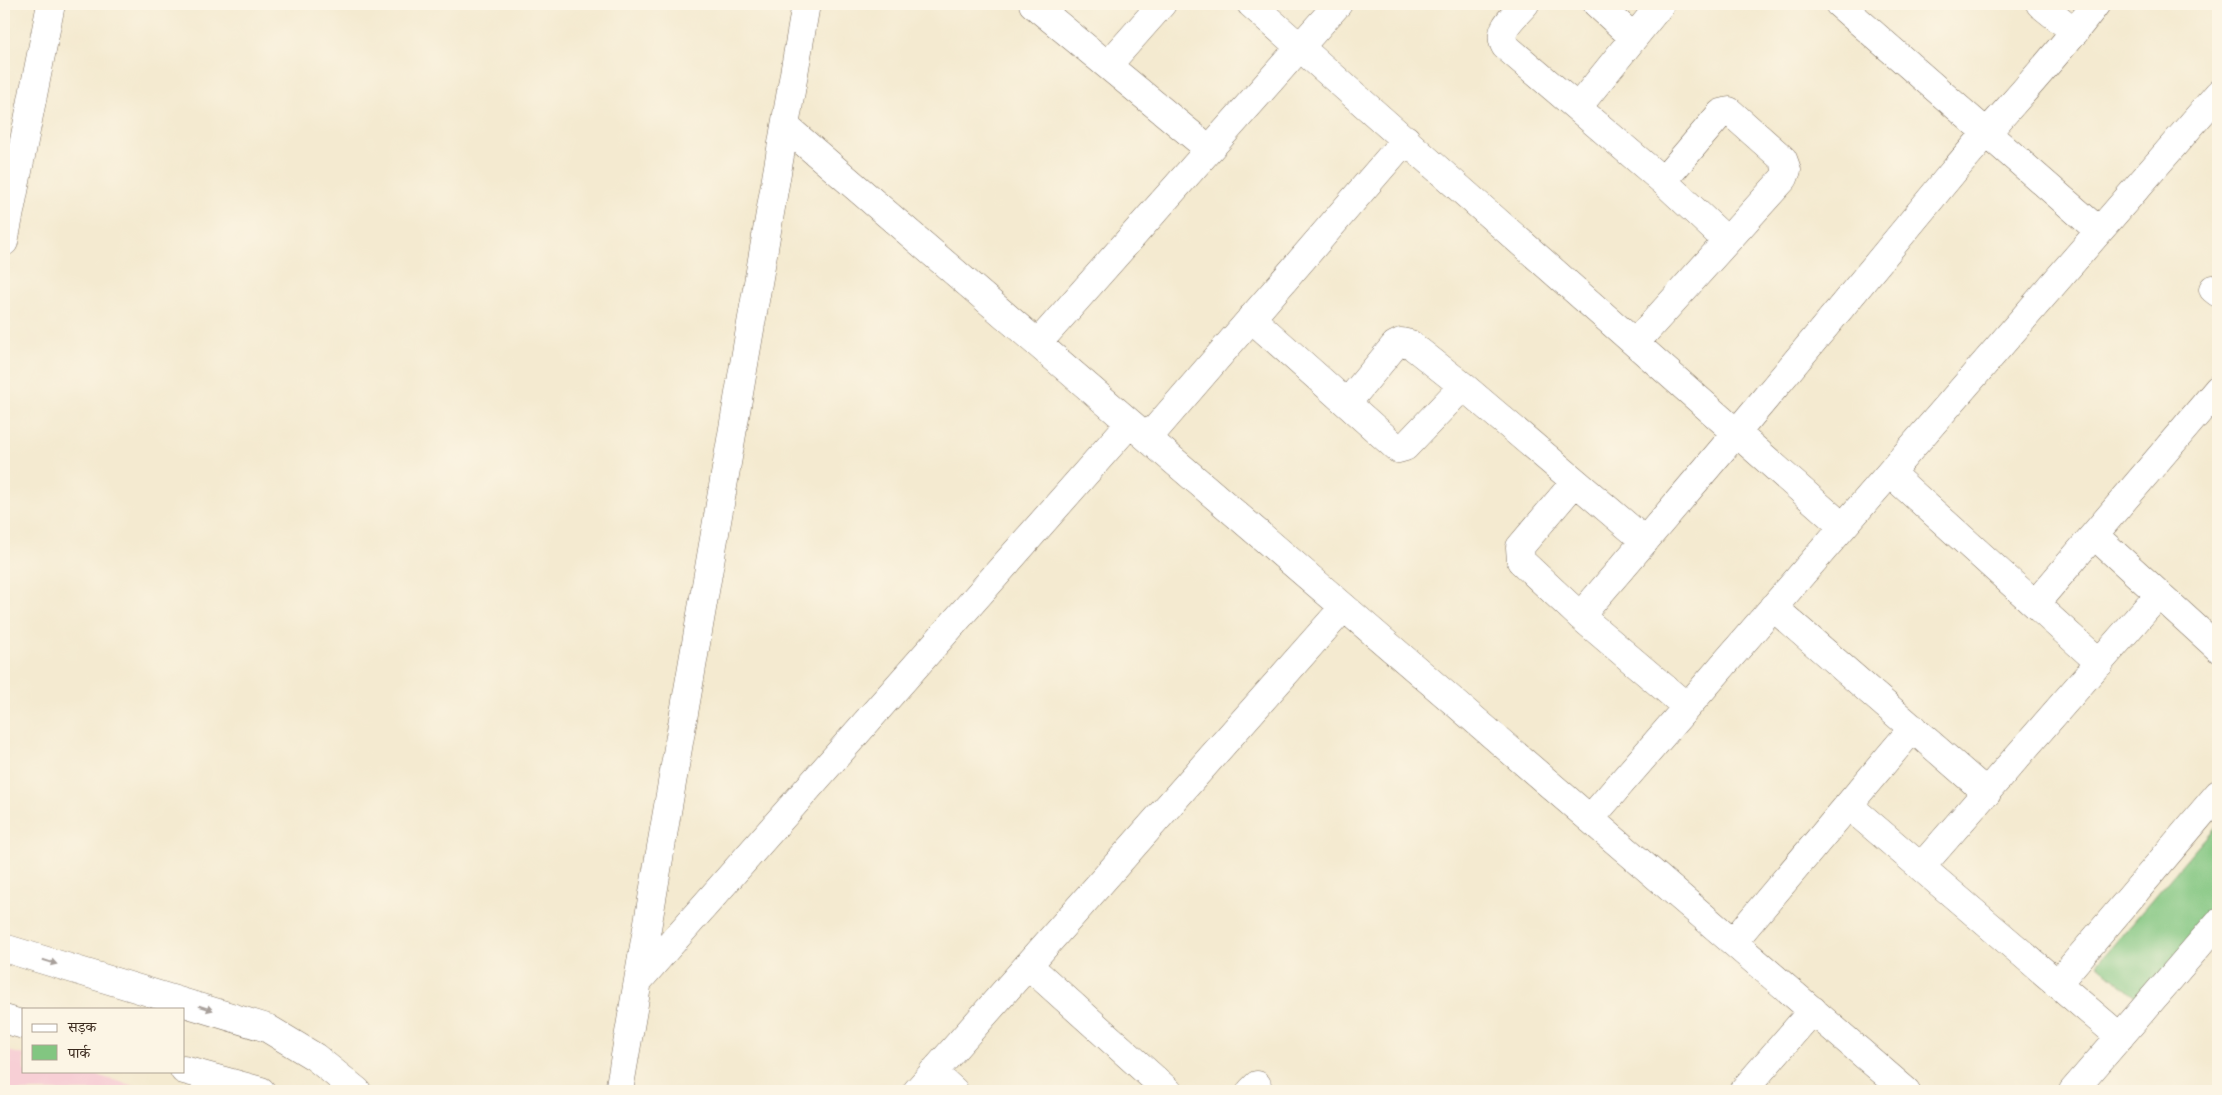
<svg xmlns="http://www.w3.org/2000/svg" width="2222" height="1095" font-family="Cardo,'Noto Serif Devanagari',serif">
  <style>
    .built { fill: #f7cfd5 }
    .green { fill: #82c681; stroke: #5e7850 }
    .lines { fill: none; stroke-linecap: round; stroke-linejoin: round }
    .minor-casing { stroke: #7c6d5c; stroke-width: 29 }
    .minor { stroke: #fff; stroke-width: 28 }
    .oneway { fill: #a79f9a }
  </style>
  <rect width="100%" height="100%" fill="#fcf5e5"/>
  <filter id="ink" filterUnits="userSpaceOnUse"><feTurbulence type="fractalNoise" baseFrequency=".02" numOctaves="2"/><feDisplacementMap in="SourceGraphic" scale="10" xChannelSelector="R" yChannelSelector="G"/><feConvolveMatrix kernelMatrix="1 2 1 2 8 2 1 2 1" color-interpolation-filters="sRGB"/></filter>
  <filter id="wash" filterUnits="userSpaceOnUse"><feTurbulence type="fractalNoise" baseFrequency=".0096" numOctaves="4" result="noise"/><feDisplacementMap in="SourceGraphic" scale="20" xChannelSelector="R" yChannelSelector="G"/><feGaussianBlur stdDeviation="1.12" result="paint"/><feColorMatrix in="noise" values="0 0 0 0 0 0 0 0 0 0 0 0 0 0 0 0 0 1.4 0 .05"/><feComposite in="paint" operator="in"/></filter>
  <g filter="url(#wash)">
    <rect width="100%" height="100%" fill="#f4ead0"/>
    <path class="built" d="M 4,1050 L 24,1055 L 24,1071 L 81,1071 L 153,1091 L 4,1091 Z"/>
    <path class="green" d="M 2218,823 L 2218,908 L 2139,1000 L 2097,964 Z"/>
  </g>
  <g filter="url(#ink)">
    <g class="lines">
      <defs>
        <path id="minor" d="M 1033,4 L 1209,149
          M 1251,4 L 1843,527
          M 1525,4 C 1515,16 1496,29 1505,46 L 1663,181 L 1727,241
          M 1597,4 L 1633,37
          M 1839,4 L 2099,231
          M 2040,4 L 2075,32
          M 1108,65 L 1162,4
          M 1578,107 L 1661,4
          M 785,126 L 1906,1091
          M 4,242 L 51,4
          M 2213,289 L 2218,293
          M 1251,318 L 1398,449 L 1405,447 L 1463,386
          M 1038,343 L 1338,4
          M 1635,343 L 1784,178 L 1787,170 L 1783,159 L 1729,111 L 1721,113 L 1663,181
          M 1347,403 L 1395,345 L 1401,342 L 1410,344 L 1463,386 L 1645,541
          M 1148,438 L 1406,139
          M 1890,473 L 2100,663
          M 1575,482 L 1520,547 L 1521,561 L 1580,616 L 1687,707
          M 2094,535 L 2218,648
          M 2035,604 L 2218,389
          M 1773,607 L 1987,793
          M 1580,616 C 1707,470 1830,321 1953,172 C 2000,116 2052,63 2096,4
          M 1848,805 L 2120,1037
          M 1590,819 L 2218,94
          M 1921,867 L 2159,594
          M 1733,942 L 1913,728
          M 4,948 L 267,1028 L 315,1057 L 357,1091
          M 1028,965 L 1168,1091
          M 639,980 L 1130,423
          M 2057,984 L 2218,794
          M 4,1019 L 24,1025
          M 184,1070 L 261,1091
          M 933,1072 L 954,1091
          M 619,1091 L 806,4
          M 917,1091 L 1344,607
          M 1251,1091 L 1257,1085
          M 1743,1091 L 1813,1010
          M 2073,1091 L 2218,923"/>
      </defs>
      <use href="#minor" class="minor-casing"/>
      <use href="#minor" class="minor"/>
    </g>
    <defs><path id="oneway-solid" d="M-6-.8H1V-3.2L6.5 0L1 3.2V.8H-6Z" transform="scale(1.25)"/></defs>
    <g class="oneway">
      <use href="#oneway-solid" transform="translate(50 962) rotate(17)"/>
      <use href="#oneway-solid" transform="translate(206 1008) rotate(17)"/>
    </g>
  </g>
  <rect width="2222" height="1095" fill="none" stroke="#fcf5e5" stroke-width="20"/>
  <rect x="22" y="1008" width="162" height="65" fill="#fcf5e5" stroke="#afa495"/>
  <rect x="32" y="1024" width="25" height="8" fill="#ffffff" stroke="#afa495"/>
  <text x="68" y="1032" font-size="15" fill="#3b2a1e">सड़क</text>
  <rect x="32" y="1045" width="25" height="15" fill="#82c681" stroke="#afa495"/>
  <text x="68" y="1058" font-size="15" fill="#3b2a1e">पार्क</text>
</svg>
